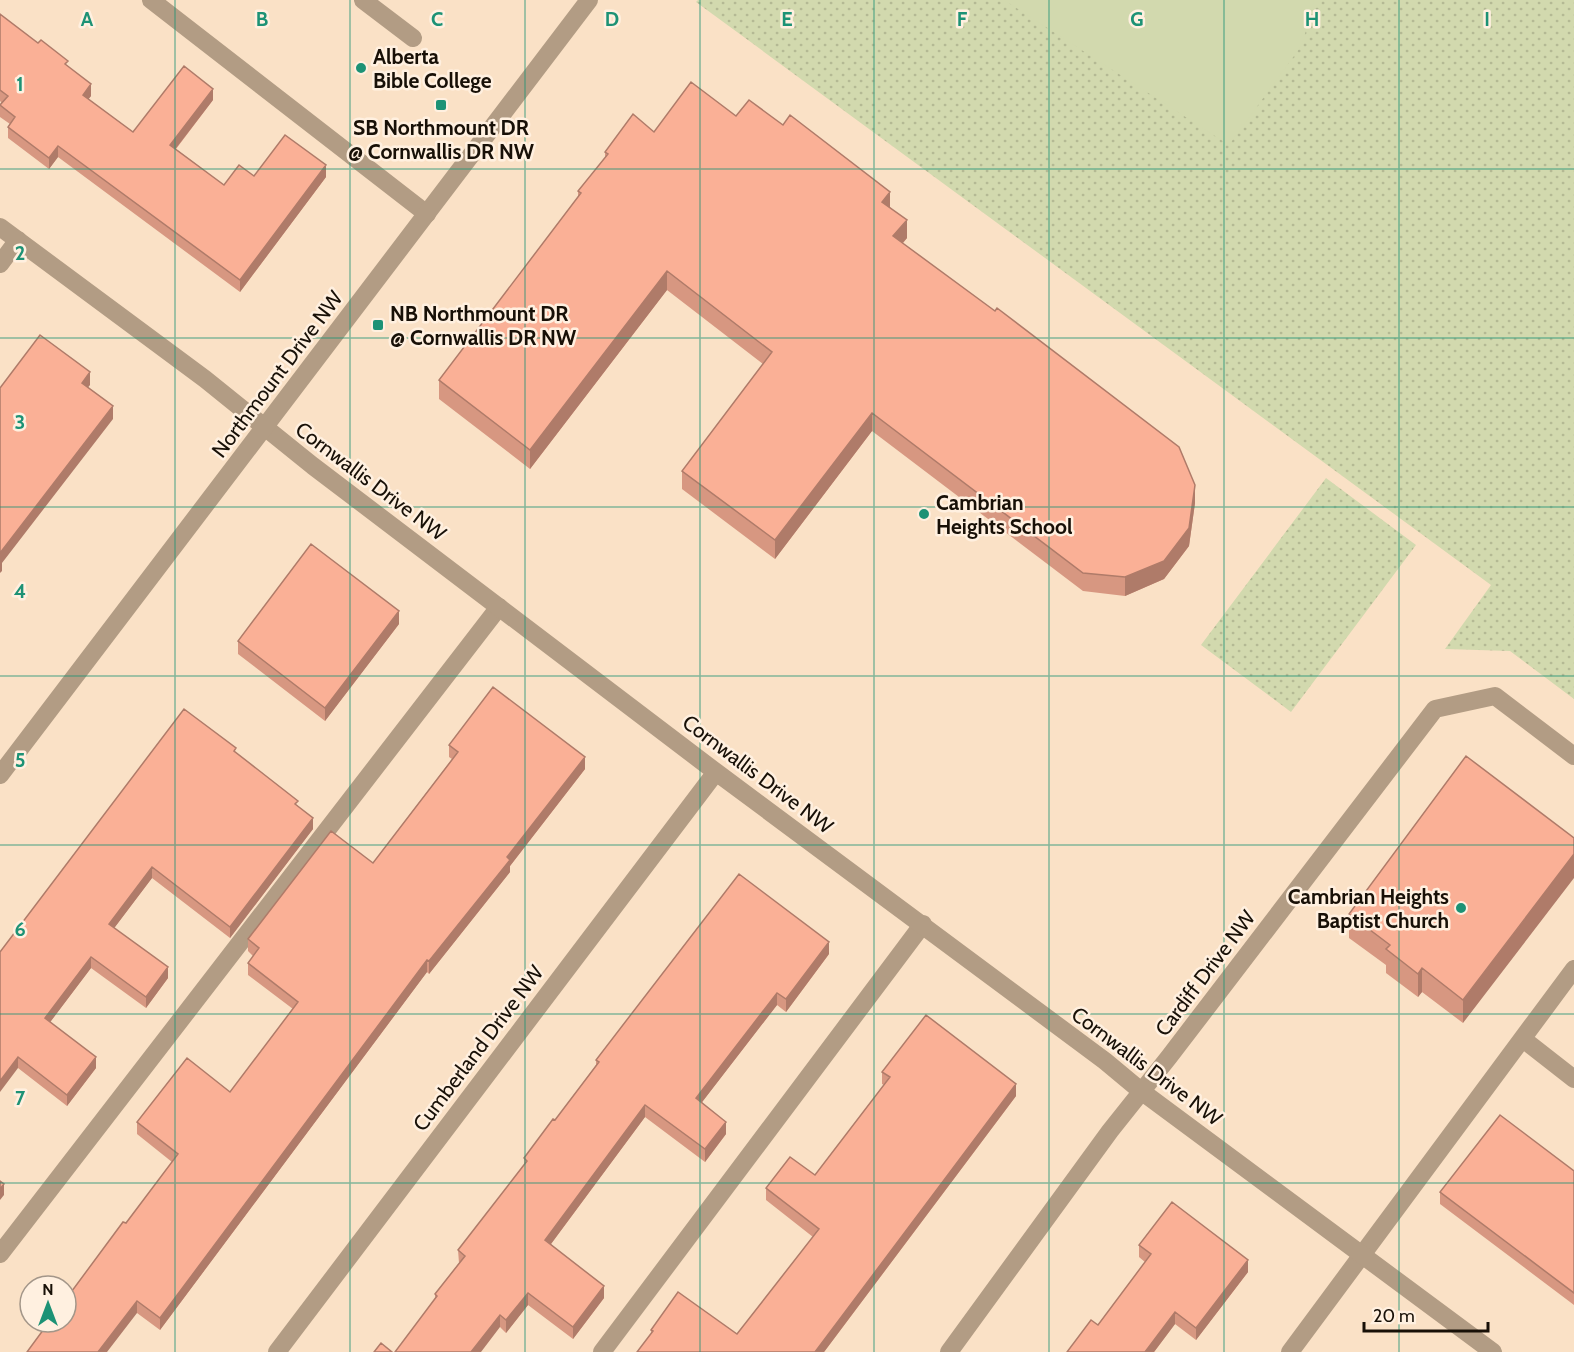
<svg xmlns="http://www.w3.org/2000/svg" width="1574" height="1352" font-family="Cabin,sans-serif">
  <style>
    .park { fill: url(#park-dots) }
    .pitch { fill: #d2d9ae }
    .lines { fill: none; stroke-linecap: round; stroke-linejoin: round }
    .service { stroke: #b29c84; stroke-width: 18 }
    .minor { stroke: #b29c84; stroke-width: 18 }
    .tertiary { stroke: #b29c84; stroke-width: 18 }
    .wall { fill: #d79781 }
    .shaded-wall { fill: #af7b69 }
    .building { fill: #fab096; stroke: #af7b69; stroke-width: 1.5 }
    .grid { fill: none; stroke: #1d9275; stroke-width: 1.5; stroke-opacity: 0.55 }
    .poi-dot { fill: #1d9275; stroke: #fff0e0; stroke-width: 2 }
    .labels { text-anchor: middle; dominant-baseline: central; stroke-width: 5; stroke-linejoin: round; paint-order: stroke }
    .poi-label { font-size: 21px; font-weight: bold; fill: #181007; stroke: #fff0e0; text-anchor: start }
    .street-label { font-size: 21px; fill: #181007; stroke: #fff0e0 }
    .grid-label { font-size: 20px; text-anchor: middle; font-weight: bold; fill: #1d9275; stroke: #fff0e0; stroke-width: 5; stroke-linejoin: round; paint-order: stroke }
  </style>
  <defs>
    <pattern id="park-dots" width="8" height="8" patternUnits="userSpaceOnUse" patternTransform="scale(1.5)"><rect width="8" height="8" fill="#d2d9ae"/><path d="M2 2h.1M6 6h.1" fill="none" stroke="#b4b994" stroke-width="1.8" stroke-linecap="round"/></pattern>
  </defs>
  <rect width="100%" height="100%" fill="#fae1c6"/>
  <path class="park" d="M 698,0 L 1574,0 L 1574,699 L 1510,651 L 1445,649 L 1491,585 L 696,2 Z
    M 1326,478 L 1416,545 L 1291,712 L 1201,645 Z"/>
  <path class="pitch" d="M 1004,0 L 1314,0 L 1302,45 L 1229,145 Z"/>
  <g class="lines">
    <path class="service" d="M 151,0 L 427,214
      M 363,0 L 413,38
      M 0,264 L 18,240
      M 1523,1039 L 1574,1079
      M 0,1254 L 499,607
      M 602,1352 L 923,924
      M 1290,1352 L 1574,969"/>
    <path class="minor" d="M 0,227 L 205,379 L 313,466 L 716,772 L 1105,1061 L 1141,1091 L 1493,1352
      M 277,1352 L 716,772
      M 949,1352 L 1110,1131 L 1169,1057 L 1435,709 L 1495,696 L 1574,756"/>
    <path class="tertiary" d="M 0,775 L 589,0"/>
  </g>
  <path class="wall" d="M 0,14 L 68,66 L 91,96 L 88,99 L 133,132 L 213,100 L 176,149 L 224,185 L 254,176 L 326,177 L 240,292 L 58,157 L 49,169 L 8,138 L 8,127 L 10,124 L 0,117 L 0,105 L 2,103 L 0,101 Z
    M 736,116 L 890,207 L 907,238 L 903,243 L 1195,503 L 1189,546 L 1164,579 L 1125,596 L 1083,591 L 872,431 L 775,559 L 682,489 L 682,471 L 763,364 L 667,290 L 530,469 L 439,399 L 439,380 L 578,197 L 578,191 L 605,158 L 605,152 L 654,132 Z
    M 399,624 L 325,721 L 238,654 L 238,641 Z
    M 449,745 L 585,769 L 510,866 L 510,872 L 429,974 L 427,972 L 160,1330 L 137,1313 L 126,1223 L 172,1162 L 137,1134 L 137,1122 L 230,1092 L 293,1009 L 248,975 L 248,963 L 253,956 L 248,951 L 248,939 L 373,863 L 452,759 L 449,757 Z
    M 236,753 L 298,806 L 313,829 L 230,938 L 152,878 L 114,928 L 168,978 L 146,1008 L 91,968 L 50,1022 L 96,1068 L 67,1106 L 18,1068 L 0,952 Z
    M 1466,756 L 1463,1023 L 1422,992 L 1418,997 L 1386,973 L 1386,965 L 1349,938 L 1349,914 Z
    M 829,954 L 786,1012 L 777,1005 L 702,1102 L 726,1134 L 705,1162 L 645,1117 L 551,1244 L 604,1298 L 573,1339 L 528,1305 L 506,1333 L 500,1327 L 435,1299 L 435,1294 L 459,1263 L 458,1250 L 524,1165 L 524,1158 L 555,1120 L 596,1065 L 596,1060 Z
    M 882,1072 L 1016,1096 L 824,1352 L 651,1334 L 651,1330 L 737,1334 L 813,1237 L 766,1200 L 766,1188 L 815,1175 L 884,1085 L 882,1084 Z
    M 1574,1171 L 1574,1305 L 1440,1204 L 1440,1192 Z
    M 1139,1245 L 1248,1272 L 1196,1340 L 1175,1324 L 1154,1352 L 1067,1352 L 1098,1325 L 1145,1262 L 1139,1257 Z"/>
  <path class="shaded-wall" d="M 91,84 L 91,96 L 83,106 L 83,95 Z
    M 213,89 L 213,100 L 170,156 L 170,145 Z
    M 58,146 L 58,157 L 49,169 L 49,158 Z
    M 326,165 L 326,177 L 240,292 L 240,280 Z
    M 890,192 L 890,210 L 882,202 Z
    M 907,220 L 907,238 L 893,254 L 893,236 Z
    M 667,271 L 667,290 L 530,469 L 530,450 Z
    M 90,372 L 90,385 L 82,395 L 82,383 Z
    M 113,406 L 113,419 L 2,563 L 2,571 L 0,573 L 0,553 Z
    M 872,413 L 872,431 L 775,559 L 775,540 Z
    M 1195,485 L 1195,503 L 1189,546 L 1164,579 L 1125,596 L 1125,577 Z
    M 399,611 L 399,624 L 325,721 L 325,708 Z
    M 585,757 L 585,769 L 510,866 L 510,872 L 429,974 L 429,961 L 507,857 Z
    M 313,818 L 313,829 L 230,938 L 230,927 Z
    M 1574,854 L 1574,878 L 1463,1023 L 1463,1000 Z
    M 152,867 L 152,878 L 109,935 L 109,924 Z
    M 829,942 L 829,954 L 786,1012 L 786,999 Z
    M 91,957 L 91,968 L 45,1029 L 45,1018 Z
    M 427,960 L 427,972 L 160,1330 L 160,1318 Z
    M 168,967 L 168,978 L 146,1008 L 146,997 Z
    M 1422,968 L 1422,992 L 1418,997 L 1418,974 Z
    M 777,993 L 777,1005 L 696,1110 L 696,1098 Z
    M 18,1057 L 18,1068 L 0,1092 L 0,1081 Z
    M 96,1057 L 96,1068 L 67,1106 L 67,1095 Z
    M 1016,1084 L 1016,1096 L 824,1352 L 815,1352 Z
    M 645,1105 L 645,1117 L 545,1252 L 545,1240 Z
    M 726,1122 L 726,1134 L 705,1162 L 705,1149 Z
    M 4,1184 L 4,1195 L 0,1200 L 0,1189 Z
    M 1248,1260 L 1248,1272 L 1196,1340 L 1196,1328 Z
    M 604,1286 L 604,1298 L 573,1339 L 573,1327 Z
    M 528,1293 L 528,1305 L 506,1333 L 506,1320 Z
    M 137,1301 L 137,1313 L 107,1352 L 98,1352 Z
    M 1175,1312 L 1175,1324 L 1154,1352 L 1145,1352 Z
    M 500,1315 L 500,1327 L 481,1352 L 471,1352 Z"/>
  <path class="building" d="M 0,14 L 38,43 L 41,40 L 68,61 L 65,64 L 91,84 L 83,95 L 133,132 L 184,66 L 213,89 L 170,145 L 224,185 L 239,165 L 254,176 L 285,135 L 326,165 L 240,280 L 58,146 L 49,158 L 8,127 L 15,117 L 0,105 L 8,96 L 0,90 Z
    M 691,82 L 736,116 L 749,100 L 783,125 L 790,115 L 890,192 L 882,202 L 907,220 L 893,236 L 995,311 L 997,308 L 1179,447 L 1195,485 L 1189,528 L 1164,561 L 1125,577 L 1083,573 L 872,413 L 775,540 L 682,471 L 772,352 L 667,271 L 530,450 L 439,380 L 581,193 L 578,191 L 608,154 L 605,152 L 633,114 L 654,132 Z
    M 40,335 L 90,372 L 82,383 L 113,406 L 0,553 L 0,388 Z
    M 311,544 L 399,611 L 325,708 L 238,641 Z
    M 493,687 L 585,757 L 507,857 L 510,860 L 429,961 L 427,960 L 160,1318 L 137,1301 L 98,1352 L 27,1352 L 49,1322 L 66,1322 L 66,1299 L 123,1222 L 126,1223 L 178,1154 L 137,1122 L 187,1058 L 230,1092 L 298,1002 L 248,963 L 259,948 L 248,939 L 331,831 L 373,863 L 458,752 L 449,745 Z
    M 184,709 L 236,748 L 234,751 L 298,801 L 295,804 L 313,818 L 230,927 L 152,867 L 109,924 L 168,967 L 146,997 L 91,957 L 45,1018 L 96,1057 L 67,1095 L 18,1057 L 0,1081 L 0,952 Z
    M 1466,756 L 1574,838 L 1574,854 L 1463,1000 L 1422,968 L 1418,974 L 1386,949 L 1390,945 L 1349,914 Z
    M 739,874 L 829,942 L 786,999 L 777,993 L 696,1098 L 726,1122 L 705,1149 L 645,1105 L 545,1240 L 604,1286 L 573,1327 L 528,1293 L 506,1320 L 500,1315 L 471,1352 L 395,1352 L 437,1296 L 435,1294 L 465,1256 L 458,1250 L 527,1161 L 524,1158 L 553,1119 L 555,1120 L 599,1062 L 596,1060 Z
    M 926,1015 L 1016,1084 L 815,1352 L 637,1352 L 653,1331 L 651,1330 L 678,1292 L 737,1334 L 819,1229 L 766,1188 L 790,1157 L 815,1175 L 890,1077 L 882,1072 Z
    M 1500,1115 L 1574,1171 L 1574,1293 L 1440,1192 Z
    M 0,1181 L 4,1184 L 0,1189 Z
    M 1172,1202 L 1248,1260 L 1196,1328 L 1175,1312 L 1145,1352 L 1067,1352 L 1091,1320 L 1098,1325 L 1151,1254 L 1139,1245 Z
    M 381,1343 L 392,1352 L 374,1352 Z"/>
  <path class="grid" d="M 175,0 L 175,1352M 350,0 L 350,1352M 525,0 L 525,1352M 700,0 L 700,1352M 874,0 L 874,1352M 1049,0 L 1049,1352M 1224,0 L 1224,1352M 1399,0 L 1399,1352M 0,169 L 1574,169M 0,338 L 1574,338M 0,507 L 1574,507M 0,676 L 1574,676M 0,845 L 1574,845M 0,1014 L 1574,1014M 0,1183 L 1574,1183"/>
  <g class="poi-dot">
    <circle cx="361" cy="68" r="6"/>
    <rect x="435" y="99" width="12" height="12" rx="3"/>
    <rect x="372" y="319" width="12" height="12" rx="3"/>
    <circle cx="924" cy="514" r="6"/>
    <circle cx="1461" cy="908" r="6"/>
  </g>
  <g class="labels">
    <g class="poi-label">
      <text x="373" y="56">Alberta<tspan x="373" dy="24">Bible College</tspan></text>
      <text x="441" y="127" text-anchor="middle">SB Northmount DR<tspan x="441" dy="24">@ Cornwallis DR NW</tspan></text>
      <text x="390" y="313">NB Northmount DR<tspan x="390" dy="24">@ Cornwallis DR NW</tspan></text>
      <text x="936" y="502">Cambrian<tspan x="936" dy="24">Heights School</tspan></text>
      <text x="1449" y="896" text-anchor="end">Cambrian Heights<tspan x="1449" dy="24">Baptist Church</tspan></text>
    </g>
    <g class="street-label">
      <text transform="translate(277 374) rotate(-53)">Northmount Drive NW</text>
      <text transform="translate(371 481) rotate(37)">Cornwallis Drive NW</text>
      <text transform="translate(758 774) rotate(37)">Cornwallis Drive NW</text>
      <text transform="translate(1205 973) rotate(-53)">Cardiff Drive NW</text>
      <text transform="translate(478 1048) rotate(-53)">Cumberland Drive NW</text>
      <text transform="translate(1147 1066) rotate(37)">Cornwallis Drive NW</text>
    </g>
  </g>
  <g class="grid-label">
    <text x="87" y="26">A</text>
    <text x="262" y="26">B</text>
    <text x="437" y="26">C</text>
    <text x="612" y="26">D</text>
    <text x="787" y="26">E</text>
    <text x="962" y="26">F</text>
    <text x="1137" y="26">G</text>
    <text x="1312" y="26">H</text>
    <text x="1487" y="26">I</text>
    <text x="20" y="91">1</text>
    <text x="20" y="260">2</text>
    <text x="20" y="429">3</text>
    <text x="20" y="598">4</text>
    <text x="20" y="767">5</text>
    <text x="20" y="936">6</text>
    <text x="20" y="1105">7</text>
  </g>
  <g transform="translate(48 1304)"><circle r="28" fill="#fff0e0" stroke="#a39689" stroke-width="1.5"/>
  <path d="M0-4.5L10 22L0 15L-10 22Z" fill="#1d9275"/>
  <text y="-9" font-size="16" font-weight="bold" text-anchor="middle" fill="#181007">N</text>
  </g>
  <path d="M1364 1322v9h124v-9" fill="none" stroke="#181007" stroke-width="3"/>
  <text x="1373" y="1322" font-size="18" fill="#181007" stroke="#fff0e0" stroke-width="4.5" paint-order="stroke">20 m</text>
</svg>
